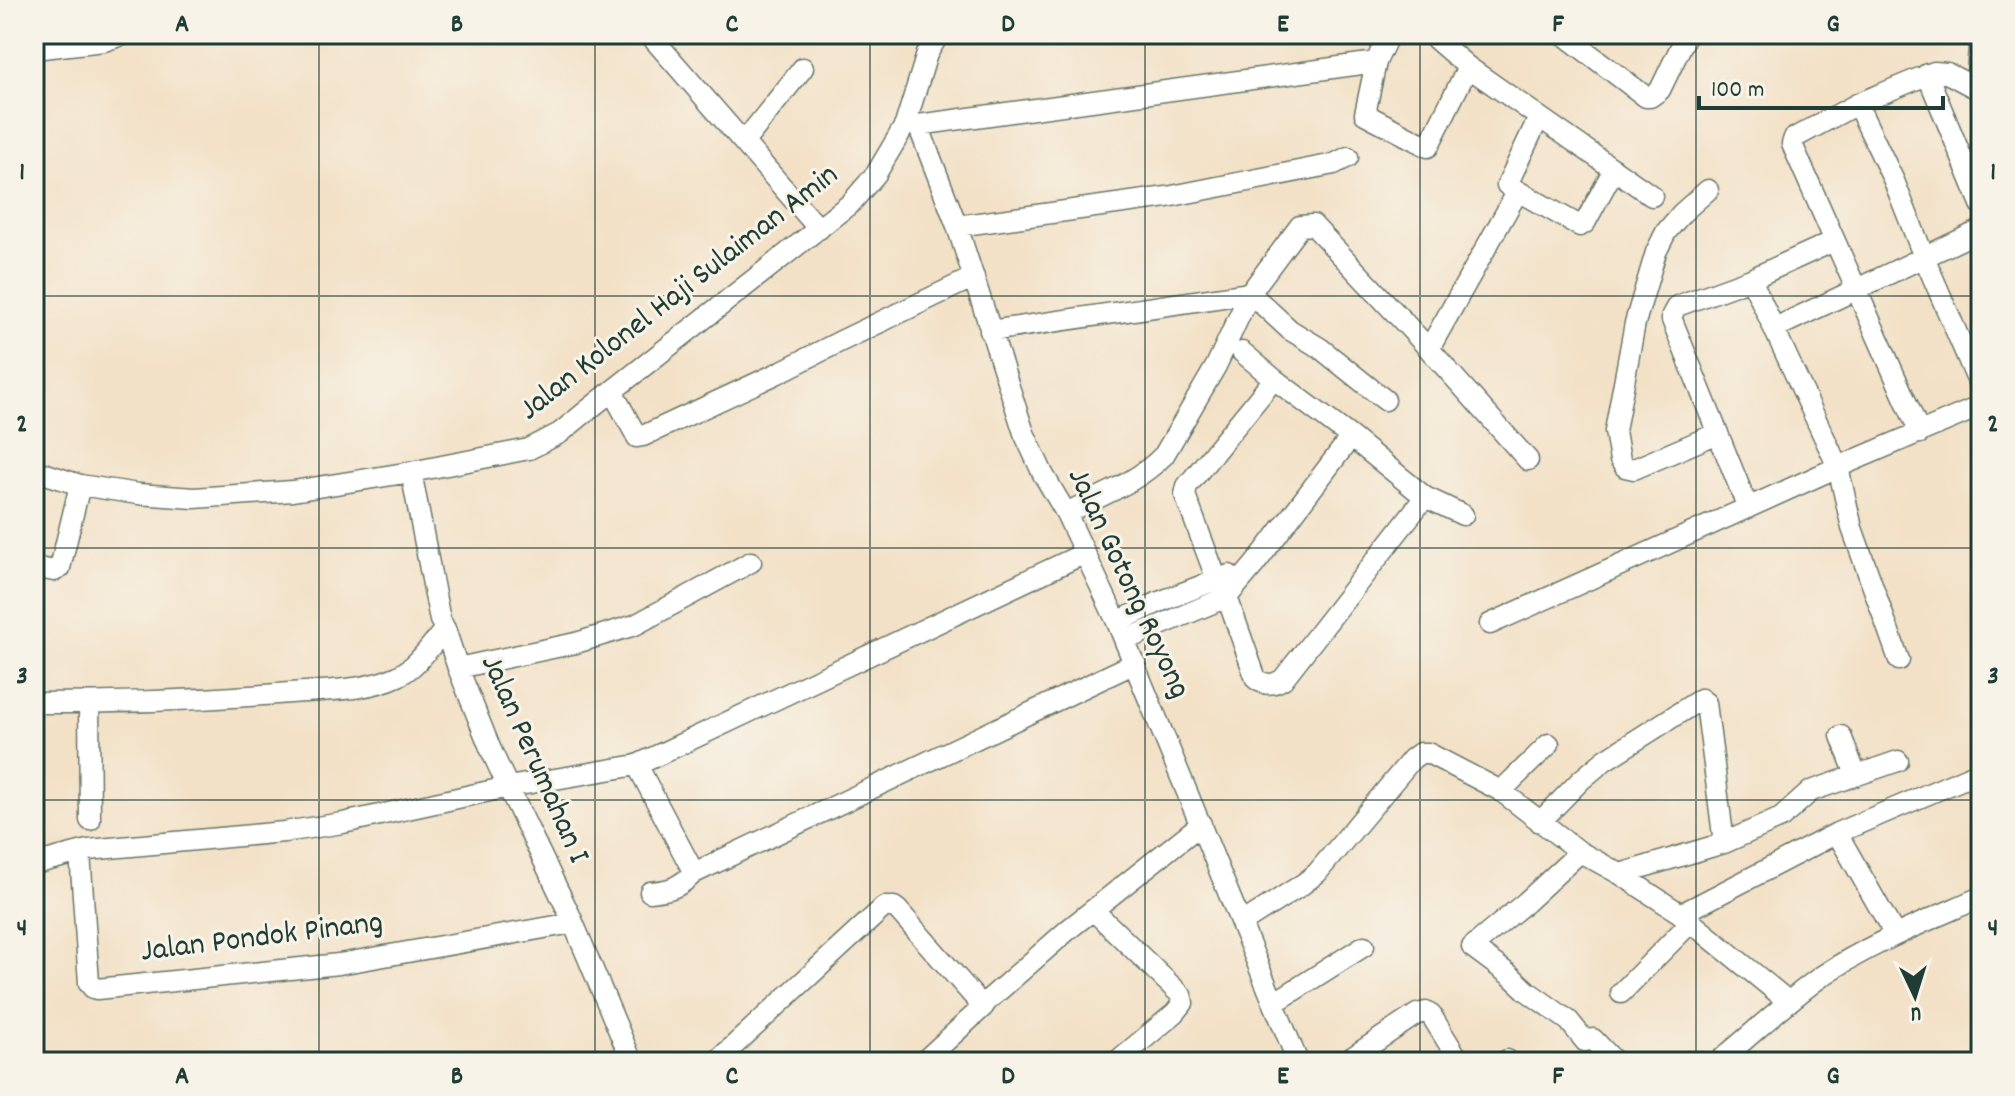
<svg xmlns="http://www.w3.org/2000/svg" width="2015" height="1096" font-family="Dekko,sans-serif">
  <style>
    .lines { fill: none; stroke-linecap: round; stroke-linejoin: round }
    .minor-casing { stroke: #697667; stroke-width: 23 }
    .minor { stroke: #fff; stroke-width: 20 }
    .grid { fill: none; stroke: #1f3d34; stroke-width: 2; stroke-opacity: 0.55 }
    .labels { text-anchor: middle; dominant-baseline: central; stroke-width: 6; stroke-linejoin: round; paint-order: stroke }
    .street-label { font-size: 32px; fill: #1f3d34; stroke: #f7f3e8 }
    .neatline { fill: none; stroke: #1f3d34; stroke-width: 3 }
    .grid-label { font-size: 26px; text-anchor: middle; font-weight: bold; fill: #1f3d34 }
  </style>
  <rect width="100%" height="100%" fill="#f7f3e8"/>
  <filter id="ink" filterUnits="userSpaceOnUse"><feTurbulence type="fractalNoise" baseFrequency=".0125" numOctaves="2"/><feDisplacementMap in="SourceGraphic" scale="16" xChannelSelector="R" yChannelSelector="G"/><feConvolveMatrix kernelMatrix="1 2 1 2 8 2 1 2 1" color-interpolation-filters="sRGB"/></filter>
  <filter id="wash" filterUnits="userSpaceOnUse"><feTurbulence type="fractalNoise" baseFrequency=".006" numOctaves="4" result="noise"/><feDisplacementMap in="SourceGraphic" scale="32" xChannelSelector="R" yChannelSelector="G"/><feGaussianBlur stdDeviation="1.8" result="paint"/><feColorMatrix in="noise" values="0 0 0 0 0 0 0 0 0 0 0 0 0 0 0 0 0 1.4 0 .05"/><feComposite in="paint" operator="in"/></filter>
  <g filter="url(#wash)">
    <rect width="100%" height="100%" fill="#f3e1c7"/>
  </g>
  <g filter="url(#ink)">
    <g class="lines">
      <defs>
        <path id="minor" d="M 649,34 L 819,229
          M 1389,34 L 1376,62 L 1365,114 L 1428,147 L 1468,67
          M 1430,34 L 1468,67 L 1652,196
          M 1563,34 L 1646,97 L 1650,97 L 1660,90 L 1687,34
          M 34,49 L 104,41 L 125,34
          M 1927,74 L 1981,204
          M 1976,87 L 1980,34
          M 1857,104 L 1894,181 L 1924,257 L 1981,389
          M 1539,117 L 1507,185 L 1580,226 L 1585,223 L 1614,169
          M 905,125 L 918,125 L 1376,62
          M 918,125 L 957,226 L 1024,433 L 1043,474 L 1066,513 L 1117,622 L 1298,1062
          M 744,142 L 803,68
          M 1708,190 L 1682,213 L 1666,232 L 1656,252 L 1635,323 L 1615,431 L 1620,460 L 1625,467 L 1634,469 L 1718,433
          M 957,226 L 1167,197 L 1334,164 L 1348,157
          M 1751,279 L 1838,467 L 1852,528 L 1899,660
          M 1775,328 L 1981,230
          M 990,331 L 1250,293 L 1300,226 L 1313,225 L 1429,349 L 1528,460
          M 1429,349 L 1518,191
          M 1242,352 L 1274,379
          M 612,391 L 637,437 L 643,436 L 776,374 L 841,341 L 974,277
          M 1920,433 L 1792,144 L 1794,138 L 1857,104 L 1934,72 L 1947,73 L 1981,91
          M 34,470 L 80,485 L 138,494 L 194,498 L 293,491 L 411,472 L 529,449 L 560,433 L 588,410 L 851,203 L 876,174 L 905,125 L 927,54 L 939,34
          M 411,472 L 440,620 L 445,629 L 458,668 L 491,750 L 508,787 L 569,913 L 632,1062
          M 1425,497 L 1283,679 C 1274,685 1266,686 1256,679 L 1227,597 L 1217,580 L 1185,495 L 1187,486 L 1274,379 L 1351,437 L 1425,497 L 1463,515
          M 1748,508 L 1672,320 L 1672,315 L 1677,306 L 1751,279 L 1834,241
          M 1066,513 C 1100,496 1137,483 1164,455 L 1216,366 L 1250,293 L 1290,330 L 1320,348 L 1385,400
          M 34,567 L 54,571 L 60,568 L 80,485
          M 1117,622 L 1159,602 L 1229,575
          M 1490,624 L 1838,467 L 1981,406
          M 1125,640 L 1227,597 L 1255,564 L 1351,437
          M 458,668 L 576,643 L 635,625 L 751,562
          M 34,703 C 120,703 205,700 290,693 C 326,690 366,691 398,676 C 418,666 431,645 445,629
          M 89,703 L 90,820
          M 1841,736 L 1856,775
          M 637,765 L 694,873 L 1135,663
          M 1501,791 L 1549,744
          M 1540,822 L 1581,780 L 1605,760 L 1701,699 L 1706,703 L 1724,843
          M 1837,833 L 1895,935
          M 1580,852 L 1526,902 L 1472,947 L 1511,976 L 1527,991 L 1569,1021 L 1585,1041 L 1593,1039 L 1615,1062
          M 80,853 L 89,983 L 93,988 L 97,989 L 339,964 L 573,923
          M 34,864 L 88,850 L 284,832 L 343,823 L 508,787 L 637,765 L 1085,553
          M 1620,874 L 1724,843 L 1781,818 L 1811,791 L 1898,761
          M 650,892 C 671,890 678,888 694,873
          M 1093,910 L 1181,995 L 1183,1003 L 1175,1013 L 1116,1062
          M 1681,914 L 1837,833 L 1975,774
          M 1242,923 L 1303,884 L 1317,873 L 1412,759 L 1420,753 L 1428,753 L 1501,791 L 1580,852 L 1620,874 L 1681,914 L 1789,1002
          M 1621,993 L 1691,922
          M 1274,1003 L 1364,946
          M 716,1062 L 884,907 L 894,907 L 898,910 L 983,1007
          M 923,1062 L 983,1007 L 987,1001 L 1069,929 L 1201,824
          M 1345,1062 L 1417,1014 L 1426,1012 L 1431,1015 L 1460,1062
          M 1504,1062 L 1507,1060
          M 1718,1062 C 1753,1034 1785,1002 1822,976 C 1871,943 1927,921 1981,897"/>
      </defs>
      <use href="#minor" class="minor-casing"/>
      <use href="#minor" class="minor"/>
    </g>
  </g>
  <path class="grid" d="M 319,34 L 319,1062M 595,34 L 595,1062M 870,34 L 870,1062M 1145,34 L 1145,1062M 1420,34 L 1420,1062M 1696,34 L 1696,1062M 34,296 L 1981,296M 34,548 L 1981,548M 34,800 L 1981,800"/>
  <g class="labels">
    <g class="street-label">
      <text transform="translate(680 294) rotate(-38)">Jalan Kolonel Haji Sulaiman Amin</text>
      <text transform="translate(1127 584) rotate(65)">Jalan Gotong Royong</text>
      <text transform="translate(533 760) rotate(66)">Jalan Perumahan I</text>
      <text transform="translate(262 939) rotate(-7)">Jalan Pondok Pinang</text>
    </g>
  </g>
  <rect width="2015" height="1096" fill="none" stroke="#f7f3e8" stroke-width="88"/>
  <g transform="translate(1915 996) rotate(176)" stroke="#f7f3e8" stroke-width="6" paint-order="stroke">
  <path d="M0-6L14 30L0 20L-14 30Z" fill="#1f3d34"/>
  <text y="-12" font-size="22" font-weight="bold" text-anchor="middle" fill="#1f3d34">U</text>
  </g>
  <path d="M1699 96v12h244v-12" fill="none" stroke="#1f3d34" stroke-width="4"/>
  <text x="1711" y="96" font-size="24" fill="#1f3d34" stroke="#f7f3e8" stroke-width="6" paint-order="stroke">100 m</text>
  <rect x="44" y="44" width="1927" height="1008" class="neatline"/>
  <g class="grid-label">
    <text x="182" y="31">A</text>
    <text x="457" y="31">B</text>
    <text x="732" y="31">C</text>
    <text x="1008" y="31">D</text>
    <text x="1283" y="31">E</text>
    <text x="1558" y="31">F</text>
    <text x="1833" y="31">G</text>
    <text x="22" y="179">1</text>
    <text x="1993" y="179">1</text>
    <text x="22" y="431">2</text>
    <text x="1993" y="431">2</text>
    <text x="22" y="683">3</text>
    <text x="1993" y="683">3</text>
    <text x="22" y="935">4</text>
    <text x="1993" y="935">4</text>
    <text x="182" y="1083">A</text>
    <text x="457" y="1083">B</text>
    <text x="732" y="1083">C</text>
    <text x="1008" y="1083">D</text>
    <text x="1283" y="1083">E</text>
    <text x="1558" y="1083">F</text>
    <text x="1833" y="1083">G</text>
  </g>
</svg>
